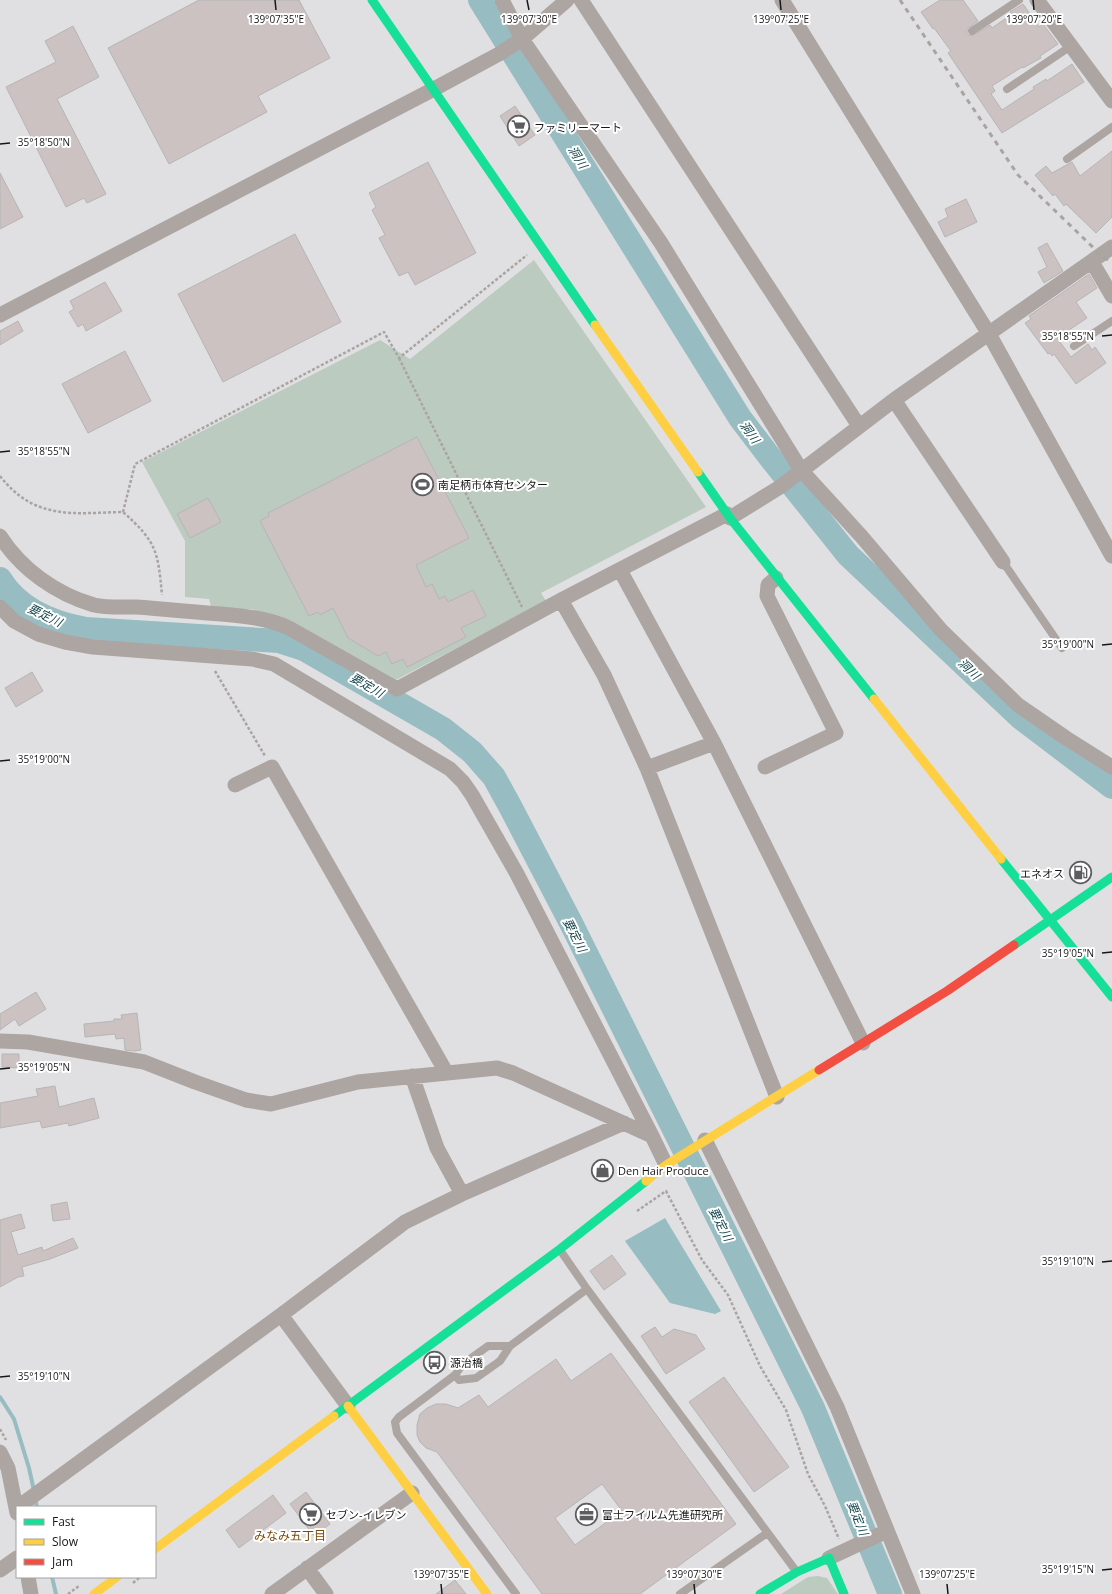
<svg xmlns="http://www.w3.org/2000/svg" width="1112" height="1594" font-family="'Open Sans','Noto Sans JP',sans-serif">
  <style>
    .green { fill: #bccbbf }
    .water { fill: #97bcc2 }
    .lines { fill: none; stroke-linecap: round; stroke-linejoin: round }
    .stream { stroke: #97bcc2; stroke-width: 4 }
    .river { stroke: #97bcc2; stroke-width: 24 }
    .building { fill: #cbc2c1; stroke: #b6b5b6; fill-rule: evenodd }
    .path { stroke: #aaa4a2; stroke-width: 2.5; stroke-dasharray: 3 2; stroke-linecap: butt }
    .lane { stroke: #ada5a2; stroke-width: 8 }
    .street { stroke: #ada5a2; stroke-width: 15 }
    .fast { stroke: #16e098; stroke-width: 9 }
    .slow { stroke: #ffcf43; stroke-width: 9 }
    .jam { stroke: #f24e42; stroke-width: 9 }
    .rail { stroke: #a8a4a2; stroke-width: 3; stroke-dasharray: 5 5; stroke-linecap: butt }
    .ticks { fill: none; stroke: #171719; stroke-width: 1.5 }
    .labels { text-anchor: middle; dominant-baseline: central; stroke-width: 4; stroke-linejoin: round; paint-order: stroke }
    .poi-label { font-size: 11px; fill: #171719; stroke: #fff; text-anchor: start }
    .water-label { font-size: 12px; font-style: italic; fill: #14454b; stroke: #fff }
    .neighbourhood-label { font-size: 12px; fill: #7c4806; stroke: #fff }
    .ticks-label { font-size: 10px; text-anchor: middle; fill: #171719; stroke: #fff; stroke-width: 4; stroke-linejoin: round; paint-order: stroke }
  </style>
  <rect width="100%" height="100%" fill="#e0e0e3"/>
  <path class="green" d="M 534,260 L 706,507 L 541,593 L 546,601 L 392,682 L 283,618 L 251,609 L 212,609 L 209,599 L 185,597 L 185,541 L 142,462 L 380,340 L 410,359 Z
    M 818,1576 L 827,1578 L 838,1594 L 781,1594 L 808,1577 Z"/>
  <path class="water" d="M 665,1218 L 721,1311 L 715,1314 L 670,1303 L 625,1241 Z"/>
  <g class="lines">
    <path class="stream" d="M 0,1397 L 14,1419 L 29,1468 L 34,1491
      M 35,1498 L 37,1507
      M 52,1577 L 56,1594"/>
    <path class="river" d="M 480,0 L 740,418 L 769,456 L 848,555 L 1021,718 L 1112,787
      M 0,579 C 19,610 52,623 86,629 L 279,641 L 304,649 L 443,729 L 472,752 L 494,777 L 511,808 L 571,923 L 813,1408 L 890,1594"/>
  </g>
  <path class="building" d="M 199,0 L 299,0 L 330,58 L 258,96 L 267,112 L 169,164 L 108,48 Z
    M 940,0 L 963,0 L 978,21 L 967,29 L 967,34 L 972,36 L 990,25 L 992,28 L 1012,14 L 1010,12 L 1023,4 L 1039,27 L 1043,24 L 1058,44 L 1040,56 L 1041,58 L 1023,68 L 1022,67 L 992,86 L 995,91 L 991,94 L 1002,110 L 1034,89 L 1033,87 L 1046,79 L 1047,81 L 1072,64 L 1084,82 L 1002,133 L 948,53 L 951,51 L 934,28 L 933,29 L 921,12 Z
    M 73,26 L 99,77 L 57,99 L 106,194 L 87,203 L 84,198 L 66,207 L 6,87 L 56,62 L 45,41 Z
    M 515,106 L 535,135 L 519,146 L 500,116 Z
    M 1112,151 L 1112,217 L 1096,233 L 1066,204 L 1064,206 L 1055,194 L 1053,196 L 1035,175 L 1046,166 L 1052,173 L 1072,162 L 1080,176 Z
    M 428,162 L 476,253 L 415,285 L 408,272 L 399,276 L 379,238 L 385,235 L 372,210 L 376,207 L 369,193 Z
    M 0,173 L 23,217 L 0,229 Z
    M 966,199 L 977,222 L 945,237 L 938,222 L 948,217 L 945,209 Z
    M 295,234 L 341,322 L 223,382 L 178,294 Z
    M 1047,243 L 1063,271 L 1044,283 L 1038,272 L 1047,267 L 1038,248 Z
    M 1089,274 L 1097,288 L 1076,302 L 1087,318 L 1057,338 L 1071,357 L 1088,344 L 1092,350 L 1095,347 L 1106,363 L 1076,384 L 1054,354 L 1052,356 L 1050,353 L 1048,354 L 1025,323 L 1031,319 L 1029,316 Z
    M 105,282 L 122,311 L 86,331 L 83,324 L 78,327 L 69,312 L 74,309 L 70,301 Z
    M 18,321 L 23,331 L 0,345 L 0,331 Z
    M 125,351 L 151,401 L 88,433 L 62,384 Z
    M 417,437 L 469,538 L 416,565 L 426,587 L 432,584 L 439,599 L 445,596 L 448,602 L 473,590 L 486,616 L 461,628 L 466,637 L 407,667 L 403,659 L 392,664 L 386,652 L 378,656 L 348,638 L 333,608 L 320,615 L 318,612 L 309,616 L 260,521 L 269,516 L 268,513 Z
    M 208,498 L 221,522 L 190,538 L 177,514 Z
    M 32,672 L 43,691 L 16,707 L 5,688 Z
    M 36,992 L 46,1009 L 19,1026 L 15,1019 L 0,1030 L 0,1014 Z
    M 137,1013 L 141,1050 L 135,1051 L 125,1050 L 124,1038 L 116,1039 L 115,1034 L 85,1037 L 84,1024 L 114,1021 L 114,1019 L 122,1019 L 121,1015 Z
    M 2,1054 L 19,1054 L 19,1068 L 2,1067 Z
    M 55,1086 L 59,1107 L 94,1098 L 99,1118 L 69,1126 L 68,1123 L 42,1128 L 40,1121 L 0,1128 L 0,1103 L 38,1096 L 36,1089 Z
    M 67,1202 L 70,1219 L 53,1221 L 51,1205 Z
    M 21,1214 L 25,1228 L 11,1232 L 18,1255 L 42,1247 L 43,1251 L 73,1238 L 78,1248 L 50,1259 L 22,1267 L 24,1276 L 18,1277 L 0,1287 L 0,1220 Z
    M 612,1255 L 626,1274 L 604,1290 L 590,1271 Z
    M 655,1327 L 662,1337 L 674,1329 L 696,1335 L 705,1349 L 666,1374 L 641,1336 Z
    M 611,1353 L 736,1524 L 640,1594 L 542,1594 L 437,1452 L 426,1448 L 420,1442 L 417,1435 L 417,1425 L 420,1414 L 427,1408 L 436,1404 L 446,1404 L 458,1408 L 479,1395 L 488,1407 L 556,1359 L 571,1381 ZM 602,1484 L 622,1511 L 575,1545 L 555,1518 Z
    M 724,1377 L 789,1467 L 754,1492 L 689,1402 Z
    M 306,1492 L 330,1524 L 314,1536 L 290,1504 Z
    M 273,1495 L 286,1513 L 239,1548 L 226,1530 Z
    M 455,1580 L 466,1594 L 436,1594 Z"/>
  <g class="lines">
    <path class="path" d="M 399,358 L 522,607
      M 0,476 C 35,521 74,513 123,512 C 157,542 158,552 162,595
      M 123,512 L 135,464 L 384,332 L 399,358 L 527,255
      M 215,671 L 265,756
      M 637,1211 L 666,1191 L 702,1260 L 728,1295 L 760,1366 L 786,1410 L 808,1474 L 825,1506 L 839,1539
      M 0,1429 L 6,1440
      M 133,1583 L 140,1577
      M 68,1594 L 79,1586"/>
    <path class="lane" d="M 972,31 L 1019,0
      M 1007,89 L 1071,46
      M 1067,159 L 1112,127
      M 1074,346 L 1112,321
      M 1003,562 L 1062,648
      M 560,1250 L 587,1289 L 796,1571
      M 455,1375 L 459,1380 L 476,1378 L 500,1361 L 510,1346
      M 516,1594 L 397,1433 L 395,1422 L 399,1417 L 455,1375 L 463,1364 L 488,1346 L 510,1346 L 587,1289
      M 680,1594 L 767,1533"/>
    <path class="street" d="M 502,0 L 522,39 L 661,243 L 801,470 L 862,537 L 941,630 L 1018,705 L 1066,738 L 1112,767
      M 581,0 L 859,426
      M 782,0 L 989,334 L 1112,556
      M 1037,0 L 1112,101
      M 1092,262 L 1112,296
      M 0,315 L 432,90 L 499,54 L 522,39 L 567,0
      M 894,400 L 1003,562
      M 730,518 L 780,487 L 894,400 L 1112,247
      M 0,536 C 21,569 56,594 94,605 C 107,608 123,607 136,607 C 165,609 193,612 221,614 C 245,616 267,618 289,628 L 397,689 L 561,600 L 727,514
      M 620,570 L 714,743 L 863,1043
      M 561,600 L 604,675 L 647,768 L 777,1097
      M 0,607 L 14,621 L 38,634 L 65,642 L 93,647 L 252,659 L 274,664 L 450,769 L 463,782 L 472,795 L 517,874 L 652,1136
      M 765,767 L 836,733 L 767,596 L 768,585 L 776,578
      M 647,768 L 714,743
      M 235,785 L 272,767 L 446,1072
      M 0,1041 L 28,1042 L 144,1062 L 195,1082 L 246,1100 L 271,1104 L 358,1082 L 497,1068 L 513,1073 L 652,1136 L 666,1165
      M 412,1076 L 437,1148 L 462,1194
      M 705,1140 L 837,1407 L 913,1594
      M 281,1315 L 348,1406
      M 0,1452 L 8,1468 L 17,1513
      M 18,1507 L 281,1315 L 405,1222 L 462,1194 L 624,1123
      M 829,1558 L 887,1531
      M 307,1568 L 326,1594
      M 0,1570 L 17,1558
      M 28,1577 L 31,1594
      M 272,1594 L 412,1493"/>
    <path class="fast" d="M 372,0 L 595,325
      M 698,472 L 730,518 L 874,699
      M 1001,859 L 1112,997
      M 1014,945 L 1112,877
      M 334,1416 L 560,1249 L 646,1181
      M 760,1594 L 797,1572 L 829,1558 L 844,1594"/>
    <path class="slow" d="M 595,325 L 698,472
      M 874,699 L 1001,859
      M 646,1181 L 666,1165 L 819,1070
      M 348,1406 L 487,1594
      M 155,1549 L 334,1416
      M 94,1594 L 117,1577"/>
    <path class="jam" d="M 819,1070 L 947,991 L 1014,945"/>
    <path class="rail" d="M 900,0 L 1018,175 L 1101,255 L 1112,263"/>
  </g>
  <path class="ticks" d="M 275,0 L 276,10M 527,0 L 529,10M 780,0 L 781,10M 1033,0 L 1034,10M 0,144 L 10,143M 1102,336 L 1112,335M 0,452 L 10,451M 1102,645 L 1112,644M 0,761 L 10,760M 1102,953 L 1112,952M 0,1069 L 10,1068M 1102,1262 L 1112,1261M 0,1377 L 10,1376M 1102,1570 L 1112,1569M 441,1584 L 442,1594M 694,1584 L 695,1594M 947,1584 L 948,1594"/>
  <defs>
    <symbol id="supermarket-ring" viewBox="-11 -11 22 22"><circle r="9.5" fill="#fff" stroke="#5d5d60" stroke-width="1.5"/><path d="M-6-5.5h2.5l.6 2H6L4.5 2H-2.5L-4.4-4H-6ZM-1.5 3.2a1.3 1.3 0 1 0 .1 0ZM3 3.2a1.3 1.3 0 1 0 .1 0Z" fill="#5d5d60"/></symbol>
    <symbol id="stadium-ring" viewBox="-11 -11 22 22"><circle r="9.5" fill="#fff" stroke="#5d5d60" stroke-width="1.5"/><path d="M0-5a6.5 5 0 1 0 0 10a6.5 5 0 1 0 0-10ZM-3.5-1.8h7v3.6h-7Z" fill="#5d5d60"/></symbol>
    <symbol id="fuel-ring" viewBox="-11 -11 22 22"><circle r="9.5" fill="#fff" stroke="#5d5d60" stroke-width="1.5"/><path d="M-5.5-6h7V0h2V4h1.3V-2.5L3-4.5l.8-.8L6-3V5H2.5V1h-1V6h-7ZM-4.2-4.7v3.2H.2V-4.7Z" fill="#5d5d60"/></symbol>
    <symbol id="shop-ring" viewBox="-11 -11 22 22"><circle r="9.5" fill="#fff" stroke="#5d5d60" stroke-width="1.5"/><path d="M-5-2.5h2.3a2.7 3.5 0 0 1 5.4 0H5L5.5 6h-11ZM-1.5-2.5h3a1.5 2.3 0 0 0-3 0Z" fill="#5d5d60"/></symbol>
    <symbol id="bus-ring" viewBox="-11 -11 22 22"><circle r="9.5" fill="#fff" stroke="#5d5d60" stroke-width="1.5"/><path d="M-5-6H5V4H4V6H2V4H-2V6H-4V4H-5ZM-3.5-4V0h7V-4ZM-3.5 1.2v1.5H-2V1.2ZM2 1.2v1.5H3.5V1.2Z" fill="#5d5d60"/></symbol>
    <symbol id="office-ring" viewBox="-11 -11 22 22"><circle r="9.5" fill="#fff" stroke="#5d5d60" stroke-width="1.5"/><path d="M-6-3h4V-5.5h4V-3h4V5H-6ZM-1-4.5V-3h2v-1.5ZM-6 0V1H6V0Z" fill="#5d5d60"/></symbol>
  </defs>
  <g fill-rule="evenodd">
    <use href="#supermarket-ring" x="506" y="114" width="25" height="25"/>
    <use href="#stadium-ring" x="410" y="472" width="25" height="25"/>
    <use href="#fuel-ring" x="1068" y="860" width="25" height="25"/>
    <use href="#shop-ring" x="590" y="1158" width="25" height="25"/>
    <use href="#bus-ring" x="422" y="1350" width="25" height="25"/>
    <use href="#supermarket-ring" x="298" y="1502" width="25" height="25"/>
    <use href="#office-ring" x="574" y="1502" width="25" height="25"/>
  </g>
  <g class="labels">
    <g class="poi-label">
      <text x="534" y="127">ファミリーマート</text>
      <text x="438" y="484">南足柄市体育センター</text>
      <text x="1064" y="873" text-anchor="end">エネオス</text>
      <text x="618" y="1170">Den Hair Produce</text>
      <text x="450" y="1362">源治橋</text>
      <text x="326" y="1514">セブン-イレブン</text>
      <text x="602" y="1514">富士フイルム先進研究所</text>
    </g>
    <g class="water-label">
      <text transform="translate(578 157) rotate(58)">洞川</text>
      <text transform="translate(750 432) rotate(54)">洞川</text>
      <text transform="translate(45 615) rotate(26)">要定川</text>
      <text transform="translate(969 669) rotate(43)">洞川</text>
      <text transform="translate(367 685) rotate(30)">要定川</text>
      <text transform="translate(575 935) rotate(63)">要定川</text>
      <text transform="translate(721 1224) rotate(63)">要定川</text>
      <text transform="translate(858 1518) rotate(68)">要定川</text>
    </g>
    <g class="neighbourhood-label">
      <text x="290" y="1535">みなみ五丁目</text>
    </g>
  </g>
  <g class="ticks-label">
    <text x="276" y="23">139°07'35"E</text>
    <text x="529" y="23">139°07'30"E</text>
    <text x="781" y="23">139°07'25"E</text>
    <text x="1034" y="23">139°07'20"E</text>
    <text x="44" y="146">35°18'50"N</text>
    <text x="1068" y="340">35°18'55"N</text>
    <text x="44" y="455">35°18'55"N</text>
    <text x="1068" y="648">35°19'00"N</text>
    <text x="44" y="763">35°19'00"N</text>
    <text x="1068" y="957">35°19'05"N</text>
    <text x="44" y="1071">35°19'05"N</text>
    <text x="1068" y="1265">35°19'10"N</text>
    <text x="44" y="1380">35°19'10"N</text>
    <text x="1068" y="1573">35°19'15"N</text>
    <text x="441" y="1578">139°07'35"E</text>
    <text x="694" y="1578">139°07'30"E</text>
    <text x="947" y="1578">139°07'25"E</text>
  </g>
  <rect x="16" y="1506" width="140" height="72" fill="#ffffff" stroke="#a2a2a3"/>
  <rect x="24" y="1519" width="20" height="6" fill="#16e098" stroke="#a2a2a3"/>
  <text x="52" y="1526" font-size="12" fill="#171719">Fast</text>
  <rect x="24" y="1539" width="20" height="6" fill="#ffcf43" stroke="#a2a2a3"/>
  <text x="52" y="1546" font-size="12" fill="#171719">Slow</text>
  <rect x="24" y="1559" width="20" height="6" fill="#f24e42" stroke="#a2a2a3"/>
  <text x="52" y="1566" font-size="12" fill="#171719">Jam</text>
</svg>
